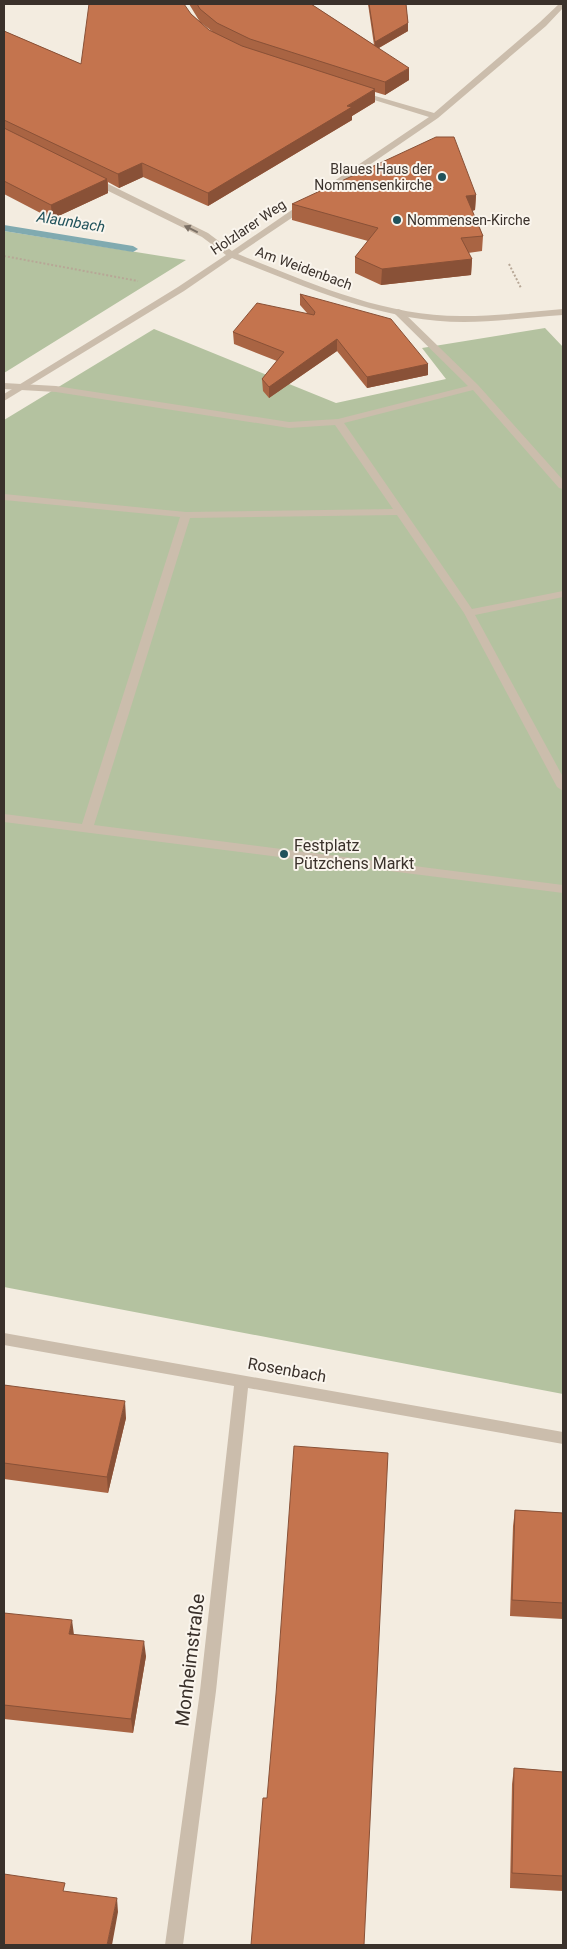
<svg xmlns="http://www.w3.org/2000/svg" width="567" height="1949" font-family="Roboto,sans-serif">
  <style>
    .green { fill: #b4c2a0 }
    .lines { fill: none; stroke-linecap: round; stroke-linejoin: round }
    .stream { fill: #80aab0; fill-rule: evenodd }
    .path { stroke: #b7a796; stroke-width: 2; stroke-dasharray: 2 2; stroke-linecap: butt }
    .lane { fill: #cbbdac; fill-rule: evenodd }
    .street { fill: #cbbdac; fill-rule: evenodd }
    .wall { fill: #a96443 }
    .shaded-wall { fill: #895137 }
    .building { fill: #c4744e; stroke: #895137 }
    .oneway { fill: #7b7065 }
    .poi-dot { fill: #20525b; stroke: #faf5ed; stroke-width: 2 }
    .labels { text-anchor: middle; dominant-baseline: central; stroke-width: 4; stroke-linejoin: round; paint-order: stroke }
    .far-poi-label { font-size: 14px; fill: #3a312b; stroke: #faf5ed; text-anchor: end }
    .far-street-label { font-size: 14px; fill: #3a312b; stroke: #faf5ed }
    .far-water-label { font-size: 15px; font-style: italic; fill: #20525b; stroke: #faf5ed }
    .poi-label { font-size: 16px; fill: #3a312b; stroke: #faf5ed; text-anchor: start }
    .street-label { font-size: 16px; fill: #3a312b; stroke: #faf5ed }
    .near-street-label { font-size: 19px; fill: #3a312b; stroke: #faf5ed }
  </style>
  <rect width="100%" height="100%" fill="#f3ece0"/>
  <path class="green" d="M 4,231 L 186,260 L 4,373 Z
    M 545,328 L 563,347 L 563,1394 L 4,1287 L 4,420 L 154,329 L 336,403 L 446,379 L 422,348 Z"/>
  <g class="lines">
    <path class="stream" d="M 4,225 L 133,246 L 138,249 L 133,252 L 4,231 Z"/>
    <path class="path" d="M 4,256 L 138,281
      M 509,264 L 521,288"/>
    <path class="lane" d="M 398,309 L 401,310 L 478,385 L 563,480 L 563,489 L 559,488 L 473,390 L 344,423 L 472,609 L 563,591 L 563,597 L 475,615 L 563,777 L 563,791 L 557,787 L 464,613 L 397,515 L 190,518 L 94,825 L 563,885 L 563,893 L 4,822 L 4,814 L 82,824 L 180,517 L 4,500 L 4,494 L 186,512 L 393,509 L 335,425 L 289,428 L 56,392 L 4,389 L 4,383 L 56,386 L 289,422 L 338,419 L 468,386 L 395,314 L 395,310 Z"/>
    <path class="street" d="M 559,4 L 563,4 L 563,8 L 546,26 L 438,118 L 324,196 L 318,196 L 318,192 L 429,117 L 358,95 L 358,91 L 434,113 L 540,22 Z
      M 90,178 L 96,178 L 208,233 L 232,251 L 302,203 L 308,203 L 308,207 L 238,254 C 310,283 385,317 464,316 C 497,316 530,312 563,309 L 563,315 C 530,317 497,322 464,322 C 383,322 306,287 232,258 L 184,291 L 4,401 L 4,394 L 178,287 L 226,255 L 202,237 L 90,182 Z
      M 4,1333 L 563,1432 L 563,1444 L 248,1388 L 216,1691 L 183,1945 L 165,1945 L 200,1691 L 234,1386 L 4,1345 Z"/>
  </g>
  <path class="wall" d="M 189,4 L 311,4 L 374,45 L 368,4 L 406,4 L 408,23 L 408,31 L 379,48 L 409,80 L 385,95 L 375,92 L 375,102 L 352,116 L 352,120 L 208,206 L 143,177 L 119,188 L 108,182 L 108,193 L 52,219 L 4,194 L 4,31 L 81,64 L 191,14 L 209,30 L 213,32 L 200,22 Z
    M 476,195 L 475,210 L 472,211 L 483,236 L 482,251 L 468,253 L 472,259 L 471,275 L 381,285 L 355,273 L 355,257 L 368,241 L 292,220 L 292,204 Z
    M 300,294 L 428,364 L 428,375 L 367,388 L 337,351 L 269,398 L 263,391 L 262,379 L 277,361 L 234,344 L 233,332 L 307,313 L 300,305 Z
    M 4,1385 L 126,1418 L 108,1493 L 4,1479 Z
    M 515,1510 L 563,1513 L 563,1619 L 510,1616 L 513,1526 Z
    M 4,1613 L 146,1656 L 133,1733 L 4,1719 Z
    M 514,1768 L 563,1772 L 563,1891 L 510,1888 L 512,1784 Z"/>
  <path class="shaded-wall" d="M 408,23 L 408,31 L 375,50 L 375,42 Z
    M 409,68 L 409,80 L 385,95 L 385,82 Z
    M 375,89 L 375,102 L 352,116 L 352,120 L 208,206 L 208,193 Z
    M 142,163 L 143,177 L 119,188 L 118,174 Z
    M 107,179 L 108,193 L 52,219 L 51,205 Z
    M 476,195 L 475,210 L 465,212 L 466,196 Z
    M 472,259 L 471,275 L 381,285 L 382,269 Z
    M 337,339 L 337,351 L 269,398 L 269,387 Z
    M 428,364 L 428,375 L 367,388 L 367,377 Z
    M 125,1401 L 126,1418 L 108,1493 L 107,1477 Z
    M 72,1620 L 74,1635 L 69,1634 Z
    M 144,1641 L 146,1656 L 133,1733 L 131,1719 Z
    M 117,1898 L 118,1912 L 112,1945 L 107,1945 Z"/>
  <path class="building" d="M 89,4 L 184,4 L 191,14 L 209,30 L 242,46 L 375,89 L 347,106 L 352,107 L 208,193 L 142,163 L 118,174 L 4,120 L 4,31 L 81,64 Z
    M 197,4 L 311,4 L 409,68 L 385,82 L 250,39 L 217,23 L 200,9 Z
    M 369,4 L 406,4 L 408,23 L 375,42 Z
    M 4,128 L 107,179 L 51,205 L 4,181 Z
    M 436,137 L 454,137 L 476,195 L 466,196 L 483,236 L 461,238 L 472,259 L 382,269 L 355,257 L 378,228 L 292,204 Z
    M 300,294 L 391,319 L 428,364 L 367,377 L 337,339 L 269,387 L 262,379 L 284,352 L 233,332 L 257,303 L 314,315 L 315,312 Z
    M 4,1385 L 125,1401 L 107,1477 L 4,1463 Z
    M 294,1446 L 388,1453 L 364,1945 L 251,1945 L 263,1798 L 267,1798 L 276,1694 Z
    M 515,1510 L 563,1513 L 563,1603 L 512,1600 Z
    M 4,1613 L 72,1620 L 69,1634 L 144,1641 L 131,1719 L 4,1705 Z
    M 514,1768 L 563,1772 L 563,1876 L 512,1873 Z
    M 4,1874 L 65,1883 L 63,1891 L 117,1898 L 107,1945 L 4,1945 Z"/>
  <defs><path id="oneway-solid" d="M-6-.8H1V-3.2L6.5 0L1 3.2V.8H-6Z" transform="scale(1.25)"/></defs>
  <use class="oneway" href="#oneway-solid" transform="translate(191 229) rotate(-154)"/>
  <g class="poi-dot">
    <circle cx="442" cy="177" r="5"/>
    <circle cx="397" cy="220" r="5"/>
    <circle cx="284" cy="854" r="5"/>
  </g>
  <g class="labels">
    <g class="far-poi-label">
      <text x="432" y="169">Blaues Haus der<tspan x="432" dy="16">Nommensenkirche</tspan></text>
      <text x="407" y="220" text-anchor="start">Nommensen-Kirche</text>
    </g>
    <g class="far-street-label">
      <text transform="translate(248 227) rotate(-34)">Holzlarer Weg</text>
      <text transform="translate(304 268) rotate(20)">Am Weidenbach</text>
    </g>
    <g class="far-water-label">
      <text transform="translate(71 222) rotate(9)">Alaunbach</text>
    </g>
    <g class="poi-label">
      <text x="294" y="845">Festplatz<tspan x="294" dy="18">Pützchens Markt</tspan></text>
    </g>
    <g class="street-label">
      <text transform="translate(287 1370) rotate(10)">Rosenbach</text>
    </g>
    <g class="near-street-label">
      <text transform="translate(190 1660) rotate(-83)">Monheimstraße</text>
    </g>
  </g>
  <rect width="567" height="1949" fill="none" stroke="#3a312b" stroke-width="10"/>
</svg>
